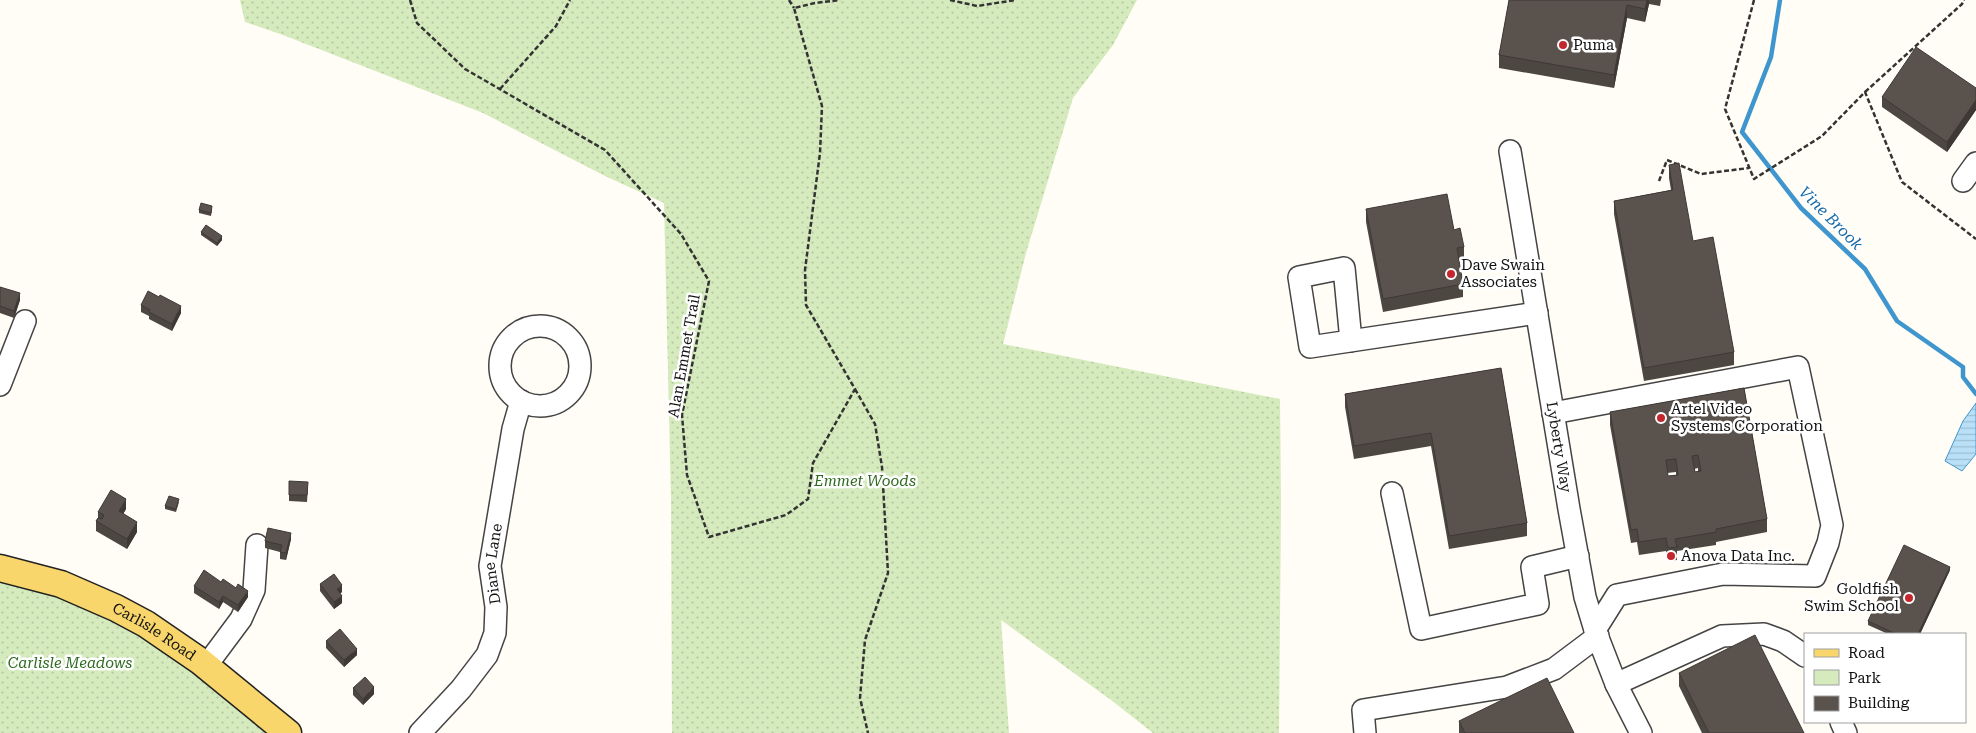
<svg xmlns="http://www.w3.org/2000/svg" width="1976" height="733" font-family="'Roboto Serif',serif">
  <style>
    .green { fill: url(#green-dots) }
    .water { fill: url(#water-rules); stroke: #3f96cf }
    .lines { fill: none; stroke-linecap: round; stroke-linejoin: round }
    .stream { stroke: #3f96cf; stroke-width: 4.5 }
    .minor-casing { stroke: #444; stroke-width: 24 }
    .major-casing { stroke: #222; stroke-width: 29 }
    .path { stroke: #333; stroke-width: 2.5; stroke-dasharray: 5 2.5; stroke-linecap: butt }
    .minor { stroke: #fff; stroke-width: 21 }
    .major { stroke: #f9d66b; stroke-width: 26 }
    .wall { fill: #4d4742; fill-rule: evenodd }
    .shaded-wall { fill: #3f3936 }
    .building { fill: #5a524d; stroke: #3f3936; fill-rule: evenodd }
    .poi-dot { fill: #c4262e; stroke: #fff; stroke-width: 2 }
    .labels { text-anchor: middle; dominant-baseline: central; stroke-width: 5; stroke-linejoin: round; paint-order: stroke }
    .poi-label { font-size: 15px; fill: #111; stroke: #fff; text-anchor: start }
    .street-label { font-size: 15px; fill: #111; stroke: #fff }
    .park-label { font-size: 15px; font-style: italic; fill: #2f6b1f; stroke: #fff }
    .water-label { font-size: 16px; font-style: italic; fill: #1768a6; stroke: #fff }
  </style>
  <defs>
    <pattern id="green-dots" width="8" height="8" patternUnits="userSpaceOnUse" patternTransform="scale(1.25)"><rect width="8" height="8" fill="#d5ebbd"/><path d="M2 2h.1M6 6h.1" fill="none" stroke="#b6c8a1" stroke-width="1.8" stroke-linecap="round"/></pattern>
    <pattern id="water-rules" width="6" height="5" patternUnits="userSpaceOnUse" patternTransform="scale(1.25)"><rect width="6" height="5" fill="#b9e0f7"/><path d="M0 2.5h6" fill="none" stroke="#9ebfd3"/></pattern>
  </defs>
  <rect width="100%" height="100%" fill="#fffdf5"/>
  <path class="green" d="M 240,0 L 1137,0 L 1113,45 L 1073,98 L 1026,253 L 1003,344 L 1280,399 L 1281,504 L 1279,733 L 1153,733 L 1111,700 L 1001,620 L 1009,733 L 672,733 L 671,498 L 664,203 L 605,176 L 483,113 L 283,35 L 245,22 Z
    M 0,571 L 79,592 L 290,733 L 0,733 Z"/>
  <path class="water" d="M 1976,403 L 1976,454 L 1962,471 L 1945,461 L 1963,421 Z"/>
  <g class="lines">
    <path class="stream" d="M 1780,0 L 1771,57 L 1742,132 L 1801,208 L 1865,269 L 1897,321 L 1963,367 L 1963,377 L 1976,394"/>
    <defs>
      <g id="minor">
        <path id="s1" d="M 1510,151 L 1569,509 L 1585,597 L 1595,630 L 1616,684 L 1641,733"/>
        <path d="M 1963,181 L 1976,163"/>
        <circle cx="540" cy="366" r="40"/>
        <path d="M 1351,341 L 1344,268 L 1299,277 L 1310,347 L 1537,313"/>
        <path d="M 0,385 L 25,321"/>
        <path d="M 1553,413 L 1798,367 L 1832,525 L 1828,543 L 1815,576 L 1723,574 L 1617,595 L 1595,630"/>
        <path d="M 1392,493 L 1421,629 L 1538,604 L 1532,567 L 1578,556"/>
        <path d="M 206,666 L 241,619 L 254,590 L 257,545"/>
        <path d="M 1616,684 L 1722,636 L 1764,634 L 1783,641 L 1805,656"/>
        <path d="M 1841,722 L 1846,733"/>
        <path id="s2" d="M 420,733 L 461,689 L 487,655 L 495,633 L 496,607 L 490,566 L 513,429 L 521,401"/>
        <path d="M 1365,733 L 1363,710 L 1507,687 L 1554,669 L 1598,636"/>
      </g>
      <g id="major">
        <path id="s3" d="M 0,568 L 61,584 L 116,608 L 146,624 L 200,661 L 288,733"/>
      </g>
    </defs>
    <use href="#minor" class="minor-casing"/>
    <use href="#major" class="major-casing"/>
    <path class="path" d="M 410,0 L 417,23 L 465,69 L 605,150 L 681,234 L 709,281 L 682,415 L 687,475 L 709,537 L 786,515 L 808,499 L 813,463 L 855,389 L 806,305 L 805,270 L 820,153 L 822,106 L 794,8 L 815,3 L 840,0
      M 789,0 L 794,8
      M 950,0 L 977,6 L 1016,0
      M 1754,0 L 1725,109 L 1754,179 L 1822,136 L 1865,92 L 1902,182 L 1976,239
      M 500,89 L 556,26 L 570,0
      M 1865,92 L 1962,4 L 1964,0
      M 1659,181 L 1667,160 L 1701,174 L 1749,168
      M 855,389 L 875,424 L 882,467 L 888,573 L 865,640 L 860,698 L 868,733"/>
    <use href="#minor" class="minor"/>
    <use href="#major" class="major"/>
  </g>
  <path class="wall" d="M 1509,0 L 1661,0 L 1660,6 L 1649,4 L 1645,22 L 1627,18 L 1614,88 L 1499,68 L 1499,55 Z
    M 1976,88 L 1976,110 L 1947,152 L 1882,107 L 1882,97 Z
    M 1669,165 L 1693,241 L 1734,352 L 1734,365 L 1644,381 L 1614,214 L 1614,201 L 1671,190 L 1669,178 Z
    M 1366,209 L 1454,230 L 1464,247 L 1464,260 L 1459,261 L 1463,284 L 1463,297 L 1383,312 L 1366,222 Z
    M 199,210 L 212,210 L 211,216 L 199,213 Z
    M 201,232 L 222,240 L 217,246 L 201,235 Z
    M 0,287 L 20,300 L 14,318 L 0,313 Z
    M 141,305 L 181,313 L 172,331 L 149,319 L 149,316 L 141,312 Z
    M 1501,368 L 1527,523 L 1527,536 L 1449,549 L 1431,446 L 1354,459 L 1345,407 L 1345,394 Z
    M 1744,388 L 1767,519 L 1767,532 L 1716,542 L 1716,545 L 1677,551 L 1677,560 L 1668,561 L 1666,551 L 1639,555 L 1637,542 L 1631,543 L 1610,425 L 1610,412 ZM 1698,468 L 1698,471 L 1695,472 L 1694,469 ZM 1676,472 L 1676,475 L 1668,476 L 1667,473 Z
    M 289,481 L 308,488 L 307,502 L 289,501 Z
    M 179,502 L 176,512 L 165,509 L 165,506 Z
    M 126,509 L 123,514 L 137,532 L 127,549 L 96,531 L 96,521 L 98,518 L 98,512 Z
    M 291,539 L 286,560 L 280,559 L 280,552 L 265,548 L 265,541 Z
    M 1950,570 L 1920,634 L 1888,634 L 1868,625 L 1868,621 Z
    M 221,582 L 248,597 L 238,612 L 223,602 L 219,609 L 194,593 L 194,586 Z
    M 320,584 L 342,592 L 340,593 L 342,603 L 334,609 L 320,591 Z
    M 326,641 L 357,655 L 344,667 L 326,648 Z
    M 1679,673 L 1804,733 L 1702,733 L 1679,686 Z
    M 353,688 L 374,694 L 363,705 L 353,695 Z
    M 1459,721 L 1574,733 L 1459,733 Z"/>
  <path class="shaded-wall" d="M 1647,0 L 1649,0 L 1649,4 L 1645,22 L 1645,9 Z
    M 1627,5 L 1627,18 L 1614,88 L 1614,75 Z
    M 1976,100 L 1976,110 L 1947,152 L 1947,142 Z
    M 222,236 L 222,240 L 217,246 L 217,243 Z
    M 20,293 L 20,300 L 14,318 L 14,311 Z
    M 181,306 L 181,313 L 172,331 L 172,324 Z
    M 126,499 L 126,509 L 119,521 L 119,511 Z
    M 137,522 L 137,532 L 127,549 L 127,539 Z
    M 291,533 L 291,539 L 286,560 L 286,553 Z
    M 1950,567 L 1950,570 L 1920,634 L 1918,634 Z
    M 342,585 L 342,592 L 337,596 L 337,589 Z
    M 248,591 L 248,597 L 238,612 L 238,605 Z
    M 223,596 L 223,602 L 219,609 L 219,602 Z
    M 342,596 L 342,603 L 334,609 L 334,602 Z
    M 357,649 L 357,655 L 344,667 L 344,660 Z
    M 374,687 L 374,694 L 363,705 L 363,699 Z"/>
  <path class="building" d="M 1509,0 L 1647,0 L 1645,9 L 1627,5 L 1614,75 L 1499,55 Z
    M 1916,47 L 1976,88 L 1976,100 L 1947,142 L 1882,97 Z
    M 1679,163 L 1693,241 L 1713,237 L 1734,352 L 1644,368 L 1614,201 L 1673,190 L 1669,165 Z
    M 1447,194 L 1454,230 L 1460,228 L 1464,247 L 1457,248 L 1463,284 L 1383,299 L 1366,209 Z
    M 201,203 L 212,206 L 211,213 L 199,210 Z
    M 206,225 L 222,236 L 217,243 L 201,232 Z
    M 0,287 L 20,293 L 14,311 L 0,306 Z
    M 148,291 L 159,297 L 160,295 L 181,306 L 172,324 L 149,312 L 150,310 L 141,305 Z
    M 1501,368 L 1527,523 L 1449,536 L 1431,433 L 1354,446 L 1345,394 Z
    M 1744,388 L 1767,519 L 1716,529 L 1716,532 L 1675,539 L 1677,547 L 1668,548 L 1666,538 L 1639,542 L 1637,529 L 1631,530 L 1610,412 ZM 1698,455 L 1701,471 L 1695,472 L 1692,456 ZM 1676,459 L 1678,475 L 1668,476 L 1666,460 Z
    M 289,481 L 308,482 L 307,495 L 289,495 Z
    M 111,490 L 126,499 L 119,511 L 137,522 L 127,539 L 96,521 L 98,518 L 102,519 L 104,515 L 98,512 Z
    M 169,496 L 179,499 L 176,509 L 165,506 Z
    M 268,528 L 291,533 L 286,553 L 280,552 L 282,545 L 265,541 Z
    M 1904,545 L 1950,567 L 1918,634 L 1896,634 L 1868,621 Z
    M 204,570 L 221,582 L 223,579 L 236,588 L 238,584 L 248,591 L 238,605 L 223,596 L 219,602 L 194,586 Z
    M 334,574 L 342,585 L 337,589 L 342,596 L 334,602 L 320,584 Z
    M 340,629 L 357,649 L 344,660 L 326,641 Z
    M 1755,635 L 1804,733 L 1709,733 L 1679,673 Z
    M 365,677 L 374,687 L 363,699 L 353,688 Z
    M 1547,678 L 1574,733 L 1465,733 L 1459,721 Z"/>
  <g class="poi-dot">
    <circle cx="1563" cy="45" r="5"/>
    <circle cx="1451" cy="274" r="5"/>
    <circle cx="1661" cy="418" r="5"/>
    <circle cx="1671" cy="556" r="5"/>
    <circle cx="1909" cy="598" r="5"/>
  </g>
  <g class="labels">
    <g class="poi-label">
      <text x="1573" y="45">Puma</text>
      <text x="1461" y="265">Dave Swain<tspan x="1461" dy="17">Associates</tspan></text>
      <text x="1671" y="409">Artel Video<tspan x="1671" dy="17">Systems Corporation</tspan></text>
      <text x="1681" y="556">Anova Data Inc.</text>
      <text x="1899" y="589" text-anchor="end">Goldfish<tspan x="1899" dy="17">Swim School</tspan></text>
    </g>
    <g class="street-label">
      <text transform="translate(684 356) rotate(-80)">Alan Emmet Trail</text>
      <text stroke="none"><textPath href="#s1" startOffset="300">Lyberty Way</textPath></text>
      <text stroke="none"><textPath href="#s2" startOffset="196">Diane Lane</textPath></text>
      <text stroke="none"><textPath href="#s3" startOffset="168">Carlisle Road</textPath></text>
    </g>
    <g class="park-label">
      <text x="865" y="481">Emmet Woods</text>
      <text x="70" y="663">Carlisle Meadows</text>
    </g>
    <g class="water-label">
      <text transform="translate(1831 218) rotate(45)">Vine Brook</text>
    </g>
  </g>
  <rect x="1804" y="633" width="162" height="90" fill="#ffffff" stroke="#a0a0a0"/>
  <rect x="1814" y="649" width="25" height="8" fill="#f9d66b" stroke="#a0a0a0"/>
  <text x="1848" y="658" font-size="15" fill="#111111">Road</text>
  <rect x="1814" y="670" width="25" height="15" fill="#d5ebbd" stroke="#a0a0a0"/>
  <text x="1848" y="683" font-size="15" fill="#111111">Park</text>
  <rect x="1814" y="696" width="25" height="15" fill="#5a524d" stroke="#a0a0a0"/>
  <text x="1848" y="708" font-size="15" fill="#111111">Building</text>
</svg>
